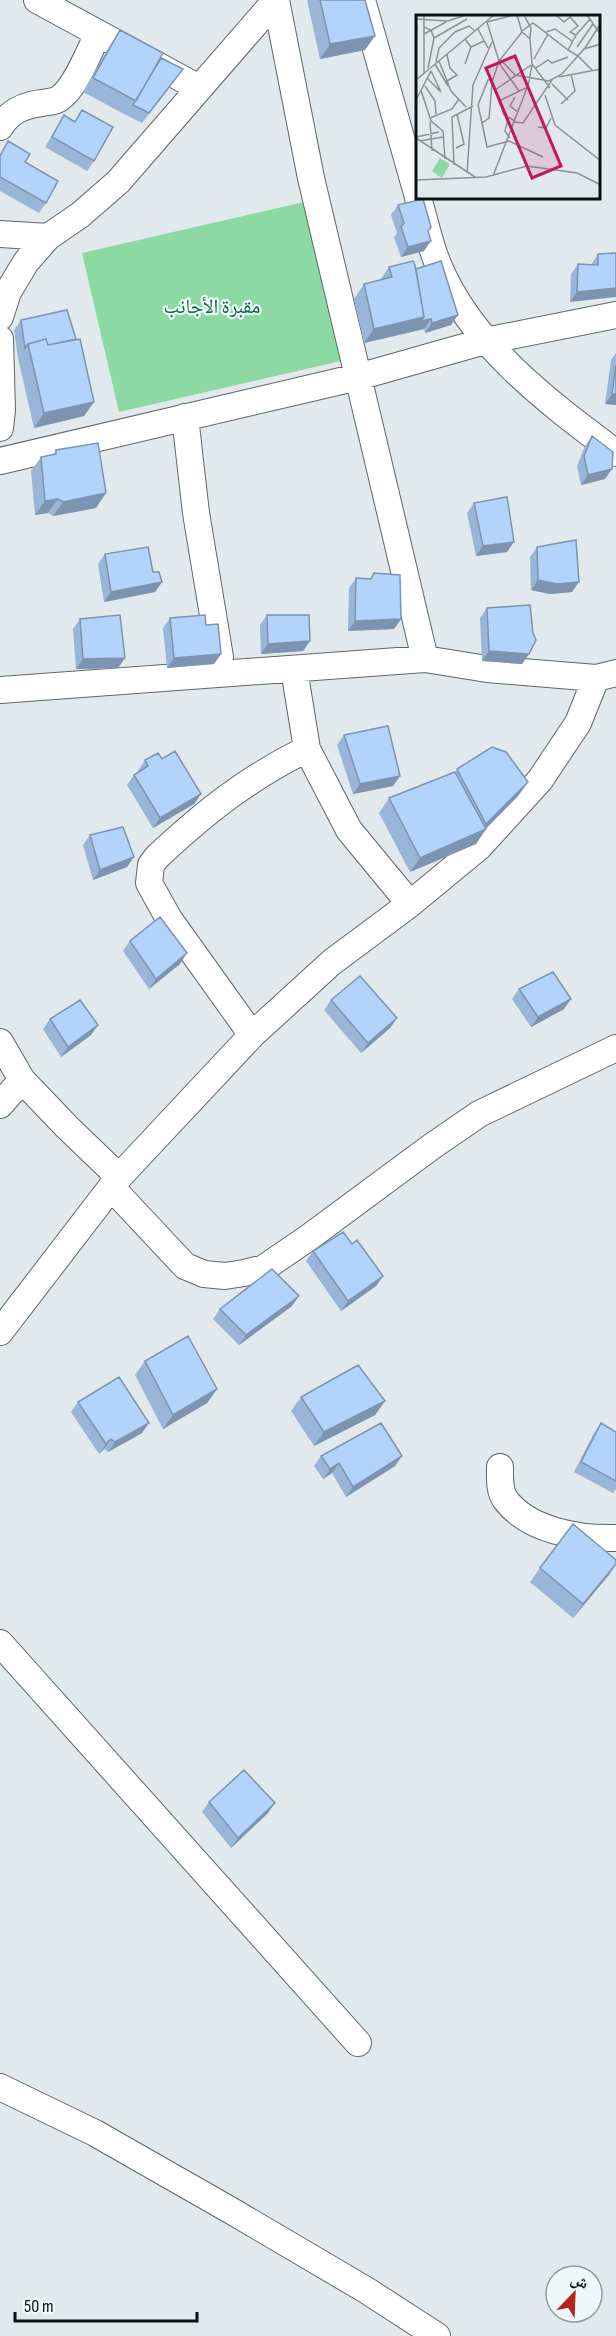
<svg xmlns="http://www.w3.org/2000/svg" width="616" height="2336" font-family="'Sofia Sans Condensed','Noto Naskh Arabic',sans-serif">
  <style>
    .green { fill: #8dd9a4 }
    .lines { fill: none; stroke-linecap: round; stroke-linejoin: round }
    .street-casing { stroke: #5f6668; stroke-width: 28 }
    .street { stroke: #fff; stroke-width: 26 }
    .wall { fill: #99b5d8 }
    .shaded-wall { fill: #7d94b0 }
    .building { fill: #b2d3fb; stroke: #7d94b0; stroke-width: 1.5 }
    .labels { text-anchor: middle; dominant-baseline: central; stroke-width: 4.5; stroke-linejoin: round; paint-order: stroke }
    .park-label { font-size: 20px; fill: #086837; stroke: #eef7f9 }
    .inset-road { fill: none; stroke: #8c9294; stroke-width: 1.5 }
    .view { fill: #c2185b; fill-opacity: 0.15; stroke: #c2185b; stroke-width: 3 }
    .inset-edge { fill: none; stroke: #0d1011; stroke-width: 3 }
  </style>
  <rect width="100%" height="100%" fill="#e1e9ec"/>
  <path class="green" d="M 304,202 L 341,361 L 119,412 L 82,253 Z"/>
  <g class="lines">
    <defs>
      <path id="street" d="M 37,0 L 199,88
        M 276,0 L 311,178 L 425,659
        M 362,0 L 418,197
        M 0,127 C 10,111 24,105 42,103 C 48,102 55,102 60,98 C 76,87 89,51 98,34
        M 418,198 C 425,220 429,243 438,264 C 471,345 548,402 616,453
        M 0,234 L 48,237
        M 0,317 L 8,292 L 26,262 L 48,237 L 80,215 L 118,182 L 276,0
        M 0,339 L 2,410 L 0,428
        M 185,417 L 196,513 L 220,657
        M 0,461 L 358,377 L 485,341 L 616,315
        M 294,669 L 307,749 L 349,830 L 410,904
        M 0,690 L 425,659 L 487,669 L 596,678 L 616,673
        M 252,1035 L 169,919 L 149,883 L 151,865 L 157,857 C 205,812 248,778 307,749
        M 0,1042 L 22,1080 L 67,1127 L 119,1177
        M 0,1105 L 22,1080
        M 111,1187 L 185,1266 L 204,1274 L 225,1276 L 244,1273 L 264,1268 L 308,1238 L 431,1147 L 479,1114 L 616,1048
        M 0,1332 L 119,1177 L 252,1035 L 332,962 L 410,904 L 479,847 L 540,780 L 578,723 L 596,678
        M 500,1467 C 500,1478 499,1490 505,1499 C 528,1531 580,1539 616,1538
        M 0,1643 L 358,2043
        M 0,2087 L 95,2133 L 230,2210 L 366,2290 L 437,2336"/>
    </defs>
    <use href="#street" class="street-casing"/>
    <use href="#street" class="street"/>
  </g>
  <path class="wall" d="M 307,0 L 365,0 L 365,50 L 320,59 Z
    M 120,30 L 161,58 L 183,69 L 142,123 L 126,115 L 83,92 L 110,45 Z
    M 82,110 L 94,161 L 87,171 L 45,147 L 64,115 L 75,121 Z
    M 8,141 L 25,162 L 46,203 L 39,213 L 0,191 L 0,154 Z
    M 398,205 L 424,251 L 401,257 L 394,237 L 397,233 L 391,215 Z
    M 616,253 L 570,302 L 571,274 L 578,264 L 591,265 L 598,254 Z
    M 389,267 L 416,269 L 458,315 L 451,325 L 425,333 L 424,329 L 364,343 L 354,299 L 364,284 L 380,280 Z
    M 21,320 L 94,402 L 84,416 L 34,428 L 18,358 L 14,330 Z
    M 616,353 L 616,405 L 605,404 L 611,360 Z
    M 592,436 L 605,479 L 581,485 L 577,466 L 585,446 Z
    M 56,450 L 96,508 L 53,516 L 48,513 L 35,515 L 31,471 L 41,457 L 53,455 Z
    M 474,503 L 507,552 L 476,556 L 467,513 Z
    M 537,547 L 572,592 L 550,594 L 531,590 L 530,557 Z
    M 105,554 L 153,572 L 162,582 L 155,592 L 104,602 L 98,564 Z
    M 374,573 L 401,619 L 394,629 L 348,631 L 349,588 L 356,578 L 370,579 Z
    M 487,608 L 533,633 L 529,654 L 522,664 L 482,661 L 480,618 Z
    M 267,615 L 310,641 L 303,651 L 261,654 L 260,625 Z
    M 170,618 L 206,625 L 221,654 L 214,664 L 167,668 L 163,628 Z
    M 80,619 L 125,658 L 118,668 L 76,669 L 73,629 Z
    M 344,735 L 400,776 L 393,786 L 353,794 L 337,745 Z
    M 162,759 L 201,794 L 194,804 L 153,828 L 127,785 L 134,775 L 139,772 L 138,771 L 145,760 Z
    M 457,769 L 528,782 L 518,796 L 486,829 L 476,844 L 410,872 L 379,813 L 389,798 L 455,773 Z
    M 90,835 L 127,867 L 93,880 L 83,845 Z
    M 130,941 L 180,964 L 149,989 L 123,951 Z
    M 519,989 L 564,1009 L 531,1027 L 512,999 Z
    M 331,1000 L 397,1018 L 390,1028 L 361,1053 L 324,1010 Z
    M 50,1019 L 91,1035 L 61,1057 L 43,1029 Z
    M 352,1244 L 383,1276 L 376,1286 L 341,1311 L 306,1261 L 313,1251 Z
    M 292,1306 L 239,1345 L 213,1319 L 220,1309 Z
    M 145,1361 L 217,1389 L 207,1403 L 163,1429 L 135,1375 Z
    M 301,1397 L 385,1401 L 375,1415 L 314,1446 L 291,1411 Z
    M 78,1402 L 142,1433 L 108,1452 L 104,1449 L 99,1454 L 71,1412 Z
    M 601,1423 L 616,1432 L 616,1489 L 613,1493 L 574,1472 L 594,1433 Z
    M 321,1456 L 395,1466 L 346,1497 L 332,1473 L 323,1479 L 314,1466 Z
    M 616,1564 L 608,1576 L 573,1618 L 530,1582 L 540,1568 Z
    M 209,1802 L 268,1813 L 231,1848 L 202,1812 Z"/>
  <path class="shaded-wall" d="M 375,36 L 365,50 L 320,59 L 330,44 Z
    M 431,241 L 424,251 L 401,257 L 408,247 Z
    M 616,288 L 616,297 L 570,302 L 577,292 Z
    M 458,315 L 451,325 L 425,333 L 432,323 Z
    M 424,317 L 431,319 L 424,329 L 364,343 L 374,329 Z
    M 612,394 L 616,394 L 616,405 L 605,404 Z
    M 94,402 L 84,416 L 34,428 L 44,413 Z
    M 612,469 L 605,479 L 581,485 L 588,475 Z
    M 106,493 L 96,508 L 53,516 L 63,502 Z
    M 58,499 L 48,513 L 35,515 L 45,501 Z
    M 514,542 L 507,552 L 476,556 L 483,546 Z
    M 538,580 L 579,582 L 572,592 L 550,594 L 531,590 Z
    M 162,582 L 155,592 L 104,602 L 111,592 Z
    M 401,619 L 394,629 L 348,631 L 355,621 Z
    M 310,641 L 303,651 L 261,654 L 268,644 Z
    M 489,651 L 529,654 L 522,664 L 482,661 Z
    M 221,654 L 214,664 L 167,668 L 174,658 Z
    M 125,658 L 118,668 L 76,669 L 83,659 Z
    M 400,776 L 393,786 L 353,794 L 360,784 Z
    M 528,782 L 518,796 L 484,830 L 486,829 L 476,844 L 410,872 L 420,858 L 481,832 L 486,824 Z
    M 201,794 L 194,804 L 153,828 L 160,818 Z
    M 134,857 L 127,867 L 93,880 L 100,870 Z
    M 187,953 L 180,964 L 149,989 L 156,979 Z
    M 571,999 L 564,1009 L 531,1027 L 538,1017 Z
    M 397,1018 L 390,1028 L 361,1053 L 368,1043 Z
    M 98,1025 L 91,1035 L 61,1057 L 68,1047 Z
    M 383,1276 L 376,1286 L 341,1311 L 348,1301 Z
    M 299,1296 L 292,1306 L 239,1345 L 246,1335 Z
    M 217,1389 L 207,1403 L 163,1429 L 173,1415 Z
    M 385,1401 L 375,1415 L 314,1446 L 324,1432 Z
    M 149,1423 L 142,1433 L 108,1452 L 115,1442 Z
    M 111,1439 L 104,1449 L 99,1454 L 106,1444 Z
    M 402,1456 L 395,1466 L 346,1497 L 353,1487 Z
    M 339,1463 L 332,1473 L 323,1479 L 330,1469 Z
    M 616,1564 L 608,1576 L 573,1618 L 583,1604 Z
    M 275,1803 L 268,1813 L 231,1848 L 238,1838 Z"/>
  <path class="building" d="M 320,0 L 365,0 L 375,36 L 330,44 Z
    M 120,30 L 163,53 L 136,101 L 93,78 Z
    M 161,58 L 183,69 L 149,113 L 133,105 Z
    M 82,110 L 113,127 L 94,161 L 52,137 L 64,115 L 75,122 Z
    M 8,141 L 30,154 L 25,162 L 58,181 L 46,203 L 0,177 L 0,156 Z
    M 423,199 L 431,227 L 428,231 L 431,241 L 408,247 L 401,227 L 404,223 L 398,205 Z
    M 616,253 L 616,288 L 577,292 L 578,264 L 598,265 L 598,254 Z
    M 413,261 L 415,265 L 424,317 L 374,329 L 364,284 L 392,277 L 389,267 Z
    M 441,261 L 458,315 L 432,323 L 431,319 L 421,321 L 424,317 L 416,269 Z
    M 67,310 L 76,339 L 48,345 L 46,339 L 28,344 L 25,348 L 21,320 Z
    M 46,339 L 48,345 L 80,339 L 94,402 L 44,413 L 28,344 Z
    M 616,365 L 616,394 L 612,394 Z
    M 592,436 L 613,452 L 612,469 L 588,475 L 584,456 Z
    M 98,443 L 106,493 L 63,502 L 58,499 L 45,501 L 41,457 L 56,454 L 56,450 Z
    M 507,497 L 514,542 L 483,546 L 474,503 Z
    M 576,540 L 579,582 L 557,584 L 538,580 L 537,547 Z
    M 148,547 L 153,572 L 159,572 L 162,582 L 111,592 L 105,554 Z
    M 374,573 L 400,575 L 401,619 L 355,621 L 356,578 L 371,579 Z
    M 530,605 L 533,633 L 536,640 L 529,654 L 489,651 L 487,608 Z
    M 120,615 L 125,658 L 83,659 L 80,619 Z
    M 205,615 L 206,625 L 218,624 L 221,654 L 174,658 L 170,618 Z
    M 267,615 L 309,615 L 310,641 L 268,644 Z
    M 388,726 L 400,776 L 360,784 L 344,735 Z
    M 492,747 L 506,752 L 528,782 L 486,824 L 457,769 Z
    M 175,751 L 201,794 L 160,818 L 134,775 L 148,766 L 145,760 L 158,753 L 162,759 Z
    M 455,772 L 486,829 L 420,858 L 389,798 Z
    M 123,827 L 134,857 L 100,870 L 90,835 Z
    M 160,917 L 187,953 L 156,979 L 130,941 Z
    M 553,972 L 571,999 L 538,1017 L 519,989 Z
    M 360,976 L 397,1018 L 368,1043 L 331,1000 Z
    M 80,1000 L 98,1025 L 68,1047 L 50,1019 Z
    M 343,1232 L 352,1244 L 357,1240 L 383,1276 L 348,1301 L 313,1251 Z
    M 272,1269 L 299,1296 L 246,1335 L 220,1309 Z
    M 188,1336 L 217,1389 L 173,1415 L 145,1361 Z
    M 358,1365 L 385,1401 L 324,1432 L 301,1397 Z
    M 119,1377 L 149,1423 L 115,1442 L 111,1439 L 106,1444 L 78,1402 Z
    M 381,1423 L 402,1456 L 353,1487 L 339,1463 L 330,1469 L 321,1456 Z
    M 601,1423 L 616,1432 L 616,1481 L 581,1462 Z
    M 573,1524 L 616,1560 L 616,1564 L 583,1604 L 540,1568 Z
    M 244,1770 L 275,1803 L 238,1838 L 209,1802 Z"/>
  <g class="labels">
    <g class="park-label">
      <text x="212" y="307">مقبرة الأجانب</text>
    </g>
  </g>
  <g transform="translate(416 15)">
    <rect width="184" height="184" fill="#e1e9ec"/>
    <path d="M 24,143 L 34,149 L 26,163 L 16,156 Z" fill="#8dd9a4"/>
    <path class="inset-road" d="M 8,0 L 8,58M 140,0 L 148,7 L 154,2 L 162,11 L 154,17 L 160,20 L 152,35 L 162,41M 171,0 L 185,20M 109,2 L 115,13 L 114,23M 0,4 L 32,6 L 47,1M 71,7 L 83,46M 71,7 L 98,0M 8,12 L 15,15 L 18,23 L 12,53M 62,14 L 72,33M 106,16 L 117,8 L 152,35M 106,17 L 114,24 L 116,49 L 134,73M 130,17 L 139,14 L 156,26M 8,19 L 30,7M 160,20 L 174,4M 18,23 L 51,4M 49,24 L 55,32 L 68,26M 161,32 L 177,9M 0,33 L 1,10M 169,33 L 185,8M 31,40 L 34,53 L 41,60 L 31,66M 162,41 L 176,55M 118,44 L 132,19M 85,45 L 99,60 L 133,66 L 146,59 L 168,34 L 185,29M 23,46 L 35,76 L 50,92M 20,47 L 23,33 L 39,17 L 53,11 L 59,16M 83,48 L 103,76M 19,49 L 32,71M 49,49 L 55,32M 120,53 L 132,45 L 136,48 L 152,42M 143,62 L 185,54M 11,63 L 25,77 L 15,56M 0,65 L 78,0M 76,69 L 73,103 L 66,108 L 71,132 L 93,126 L 127,142M 136,69 L 152,85M 9,71 L 19,86 L 20,99M 5,75 L 15,106 L 27,116 L 29,144M 79,75 L 115,50M 129,80 L 139,110 L 185,146M 99,82 L 94,91 L 102,97M 0,85 L 15,56M 83,86 L 112,72 L 116,50M 145,89 L 159,76 L 155,59M 14,103 L 36,94 L 43,84M 92,104 L 89,116 L 94,123M 99,106 L 88,100 L 76,67 L 83,46 L 106,17 L 101,0M 14,107 L 16,136M 98,107 L 107,108 L 136,65M 66,108 L 62,90 L 72,65 L 77,64M 122,112 L 130,113 L 135,103M 0,122 L 23,117M 0,123 L 59,162M 4,126 L 27,122M 40,133 L 48,129 L 41,99M 38,150 L 36,102 L 57,91M 51,158 L 57,70 L 76,27M 77,161 L 111,73M 0,165 L 70,162 L 111,151 L 161,158 L 185,170"/>
    <path class="view" d="M 99,41 L 145,151 L 116,163 L 70,53 Z"/>
    <rect width="184" height="184" class="inset-edge"/>
  </g>
  <g transform="translate(574 2294) rotate(23)"><circle r="28" fill="#eef7f9" stroke="#949b9c" stroke-width="1.5"/>
  <path d="M0-4.5L10 22L0 15L-10 22Z" fill="#b3241b"/>
  <text y="-9" font-size="16" font-weight="bold" text-anchor="middle" fill="#0d1011">ش</text>
  </g>
  <path d="M15 2312v9h182v-9" fill="none" stroke="#0d1011" stroke-width="3"/>
  <text x="24" y="2312" font-size="18" fill="#0d1011" stroke="#eef7f9" stroke-width="4.5" paint-order="stroke">50 m</text>
</svg>
